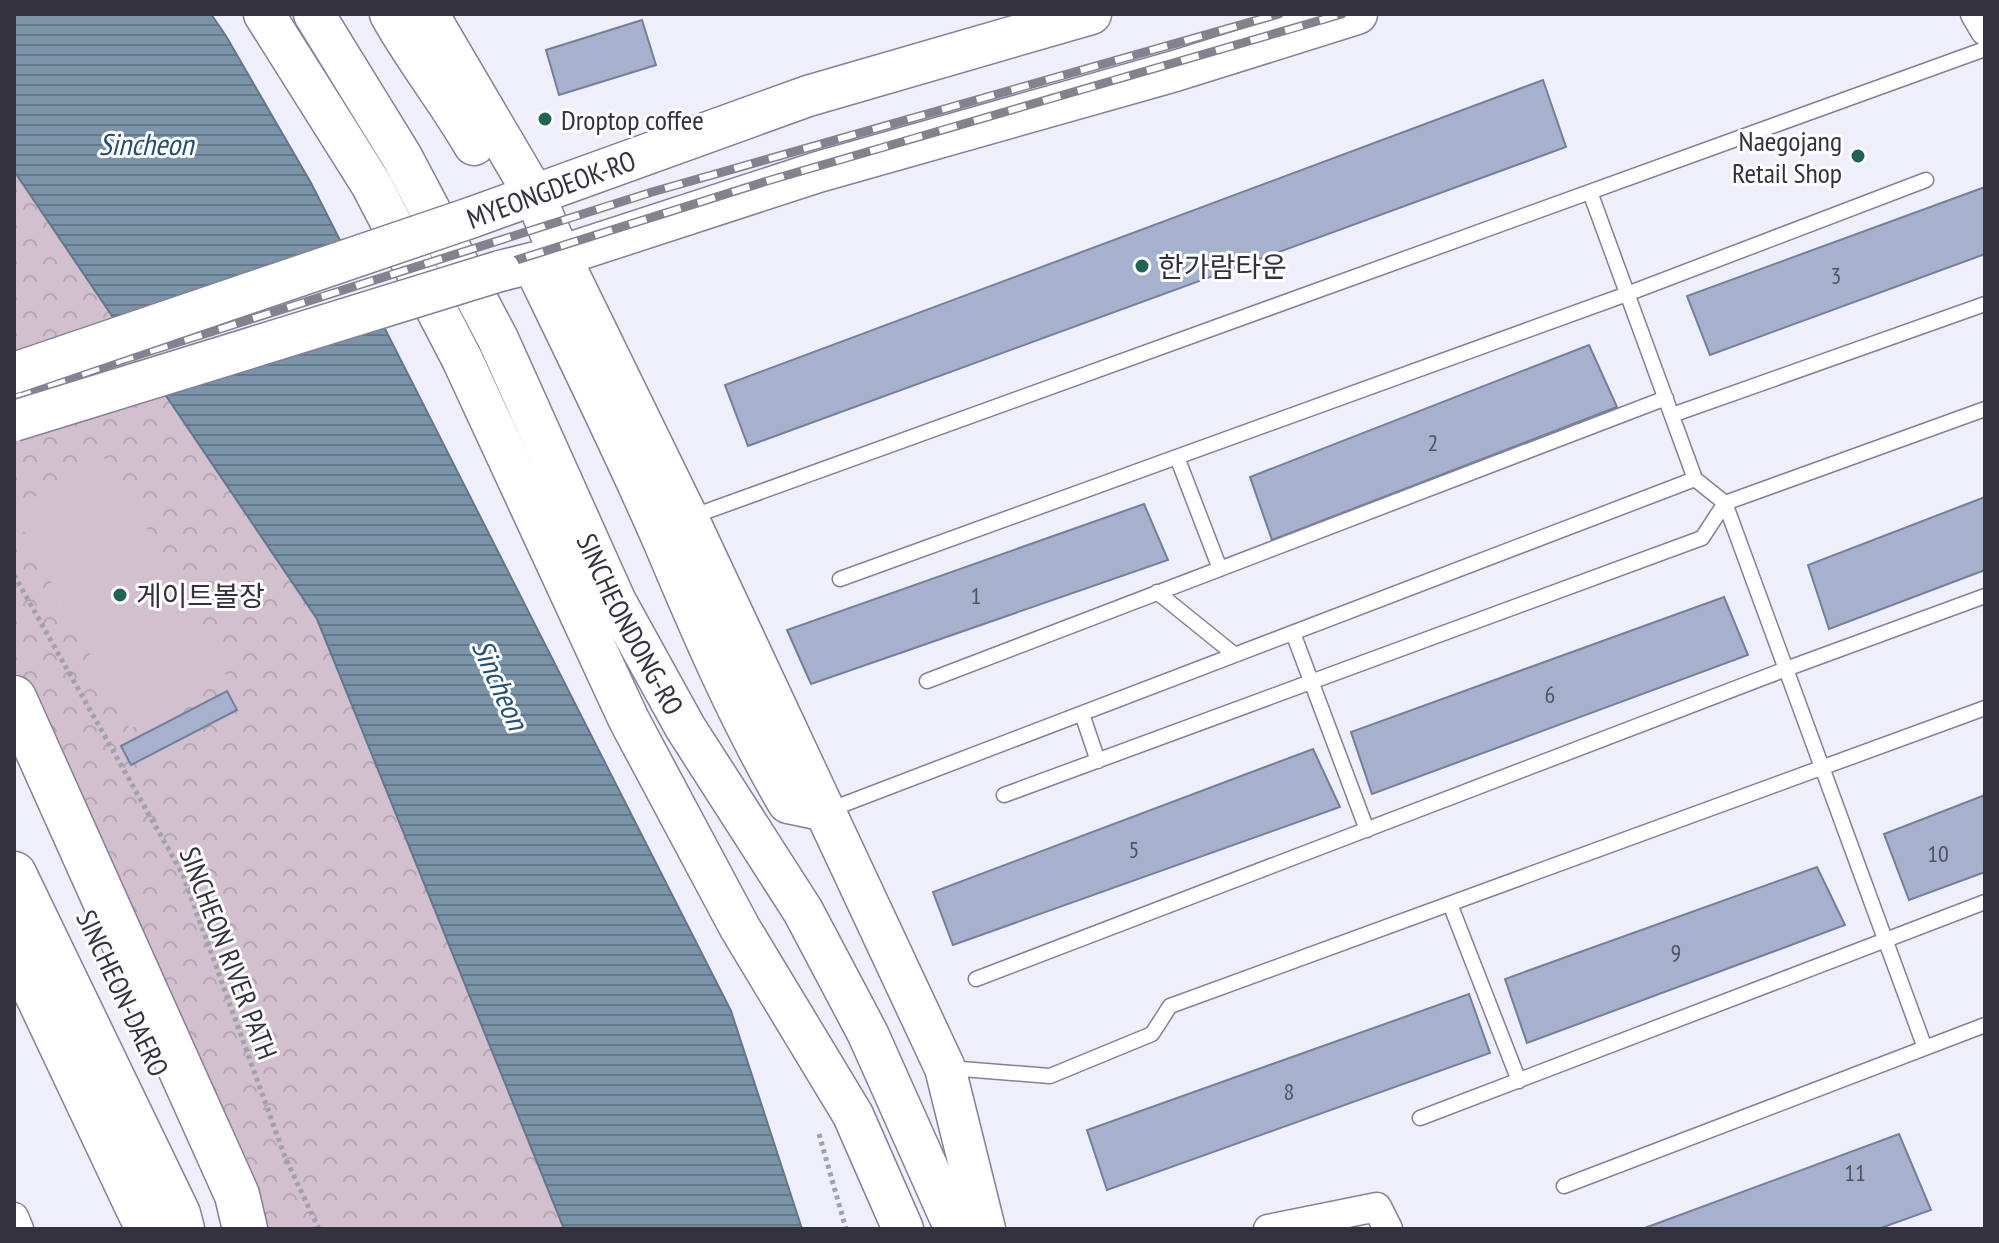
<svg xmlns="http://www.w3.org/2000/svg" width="1999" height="1243" font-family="'PT Sans Narrow','Noto Sans KR',sans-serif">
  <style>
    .forest { fill: url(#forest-crowns) }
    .pitch { fill: #d3c0ce }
    .water { fill: url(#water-rules); stroke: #667689; stroke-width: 2 }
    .pier { fill: #efeefb }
    .building { fill: #a5b1cd; stroke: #747f9a; stroke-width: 2 }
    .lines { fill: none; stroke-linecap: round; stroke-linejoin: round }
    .lane-casing { stroke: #837f9c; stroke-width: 17 }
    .street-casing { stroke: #837f9c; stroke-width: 31 }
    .secondary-casing { stroke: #837f9c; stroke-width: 43 }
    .highway-casing { stroke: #837f9c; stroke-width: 47 }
    .path { stroke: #a1a0ad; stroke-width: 5; stroke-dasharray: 4 4; stroke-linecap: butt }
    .lane { stroke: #fff; stroke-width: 14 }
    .street { stroke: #fff; stroke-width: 28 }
    .secondary { stroke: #fff; stroke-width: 40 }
    .highway { stroke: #fff; stroke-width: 44 }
    .rail-casing { stroke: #84828f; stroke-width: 9 }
    .rail { stroke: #fdfdfd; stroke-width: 6; stroke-dasharray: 18; stroke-linecap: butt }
    .secondary-bridge-casing { stroke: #837f9c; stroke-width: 43; stroke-linecap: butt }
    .secondary-bridge { stroke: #fff; stroke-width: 40 }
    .poi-dot { fill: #206456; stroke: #fdfdfd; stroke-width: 3 }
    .labels { text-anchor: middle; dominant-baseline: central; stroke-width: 6; stroke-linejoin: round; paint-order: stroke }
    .number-label { font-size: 24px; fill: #505162 }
    .poi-label { font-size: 28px; fill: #33313e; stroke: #fdfdfd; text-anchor: start }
    .street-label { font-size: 28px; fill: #33313e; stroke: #fdfdfd }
    .water-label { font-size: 30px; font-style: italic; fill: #254e6f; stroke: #fdfdfd }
  </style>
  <defs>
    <pattern id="forest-crowns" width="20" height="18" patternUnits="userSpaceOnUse" patternTransform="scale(2)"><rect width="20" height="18" fill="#d3c0ce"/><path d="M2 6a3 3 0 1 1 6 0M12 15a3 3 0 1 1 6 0" fill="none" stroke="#b6a5b2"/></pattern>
    <pattern id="water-rules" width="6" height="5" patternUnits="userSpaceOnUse" patternTransform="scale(2)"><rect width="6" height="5" fill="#7c94a9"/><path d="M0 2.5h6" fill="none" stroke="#66798b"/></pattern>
  </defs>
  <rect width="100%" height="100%" fill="#efeefb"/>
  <path class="forest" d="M 14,171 L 317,619 L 564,1229 L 245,1229 L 14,698 Z"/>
  <path class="pitch" d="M 109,457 L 227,677 L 130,729 L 14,513 L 14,508 Z"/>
  <path class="water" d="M 14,14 L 211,14 L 226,36 L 311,183 L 731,1011 L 802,1229 L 564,1229 L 317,619 L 14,171 Z"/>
  <path class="pier" d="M 355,262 L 373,297 L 148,373 L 125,339 Z"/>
  <path class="building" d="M 642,20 L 656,65 L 559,95 L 546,50 Z
    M 1543,80 L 1566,147 L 748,446 L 725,385 Z
    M 1985,187 L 1985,254 L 1710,355 L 1687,296 Z
    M 1589,345 L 1617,407 L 1272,540 L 1250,477 Z
    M 1985,497 L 1985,570 L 1829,629 L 1808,565 Z
    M 1144,504 L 1168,560 L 811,684 L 787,630 Z
    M 1724,597 L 1748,655 L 1372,794 L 1351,732 Z
    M 227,691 L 237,710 L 131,765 L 121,746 Z
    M 1313,749 L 1340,807 L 953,945 L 933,892 Z
    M 1985,795 L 1985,872 L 1909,900 L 1884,834 Z
    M 1817,867 L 1845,925 L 1527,1043 L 1505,979 Z
    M 1469,994 L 1490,1053 L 1107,1190 L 1087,1130 Z
    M 1899,1134 L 1931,1210 L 1878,1229 L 1642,1229 Z"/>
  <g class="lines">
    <defs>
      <path id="lane" d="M 1590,192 L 1695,479 L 1725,503 L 1985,409
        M 1672,415 L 1985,304
        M 1177,457 L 1220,569
        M 1725,503 L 1925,1048
        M 691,517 L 1985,49
        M 840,579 L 1627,294 L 1926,180
        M 1157,592 L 1235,655
        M 1293,633 L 1367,830
        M 927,681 L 1666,398
        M 1082,714 L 1098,761
        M 1004,795 L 1702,538 L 1725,503
        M 829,810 L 1695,479
        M 1450,904 L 1519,1081
        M 976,979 L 1786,669 L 1985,596
        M 949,1068 L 1050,1076 L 1152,1034 L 1170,1006 L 1985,708
        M 1420,1118 L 1985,902
        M 1564,1186 L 1985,1025"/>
      <path id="street" d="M 1975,14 L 1985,31
        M 14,1217 L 19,1229
        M 1268,1229 L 1377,1207 L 1388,1229"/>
      <g id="secondary">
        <path d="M 264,14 L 371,184 L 462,359 L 629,720 L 740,928 L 853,1115 L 903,1229"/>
        <path id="s1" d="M 314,14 L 402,157 L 498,339 L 616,602 L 685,727 L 803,911 L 868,1034 L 955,1229"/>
        <path d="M 390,14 C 415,59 448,100 474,145"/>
        <path d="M 428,14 L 535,196 L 560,256 L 688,518 L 945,1068 L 985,1229"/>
        <path d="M 470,218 L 808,96 L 1091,14"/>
        <path d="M 533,264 C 578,357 624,450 665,545 C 702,633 740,721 788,803 L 826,811"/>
        <path d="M 500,271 L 560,256 L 818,172 L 1175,71 L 1357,14"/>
      </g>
      <path id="highway" d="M 14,698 L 237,1195 L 245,1229
        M 14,874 L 178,1214 L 182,1229
        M 14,951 L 37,994 L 148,1229"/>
    </defs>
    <use href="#lane" class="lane-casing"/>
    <use href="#street" class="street-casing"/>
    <use href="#secondary" class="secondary-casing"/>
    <use href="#highway" class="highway-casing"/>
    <path class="path" d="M 14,575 L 183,875 L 285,1157 L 319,1229
      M 819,1134 L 846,1229"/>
    <use href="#lane" class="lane"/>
    <use href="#street" class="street"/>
    <use href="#secondary" class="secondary"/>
    <use href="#highway" class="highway"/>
    <defs>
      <path id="rail" d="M 14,398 L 122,360 L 652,192 L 1279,14
        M 14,428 L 377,304 L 767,181 L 1342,14"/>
    </defs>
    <use href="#rail" class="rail-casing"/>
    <use href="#rail" class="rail"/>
    <defs>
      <path id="secondary-bridge" d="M 14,373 L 470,218
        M 14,421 L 500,271"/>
    </defs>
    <use href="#secondary-bridge" class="secondary-bridge-casing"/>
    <use href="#secondary-bridge" class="secondary-bridge"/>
  </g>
  <g class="poi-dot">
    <circle cx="545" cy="119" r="8"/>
    <circle cx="1858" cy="156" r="8"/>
    <circle cx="1142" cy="266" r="8"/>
    <circle cx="120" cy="595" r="8"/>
  </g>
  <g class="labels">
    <g class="number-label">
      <text x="1836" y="275">3</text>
      <text x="1433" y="442">2</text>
      <text x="976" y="595">1</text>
      <text x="1550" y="694">6</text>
      <text x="1134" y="849">5</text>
      <text x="1938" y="853">10</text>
      <text x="1676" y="952">9</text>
      <text x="1289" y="1091">8</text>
      <text x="1855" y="1172">11</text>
    </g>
    <g class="poi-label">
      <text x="561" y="119">Droptop coffee</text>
      <text x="1842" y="140" text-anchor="end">Naegojang<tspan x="1842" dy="32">Retail Shop</tspan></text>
      <text x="1158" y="266">한가람타운</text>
      <text x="136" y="595">게이트볼장</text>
    </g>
    <g class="street-label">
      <text transform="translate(551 189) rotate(-20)">MYEONGDEOK-RO</text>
      <text stroke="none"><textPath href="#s1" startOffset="688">SINCHEONDONG-RO</textPath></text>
      <text transform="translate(229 953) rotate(69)">SINCHEON RIVER PATH</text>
      <text transform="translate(123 993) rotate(65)">SINCHEON-DAERO</text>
    </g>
    <g class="water-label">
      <text x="146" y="143">Sincheon</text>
      <text transform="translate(501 684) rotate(66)">Sincheon</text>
    </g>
  </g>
  <rect width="1999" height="1243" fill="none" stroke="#33313e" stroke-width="32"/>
</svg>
